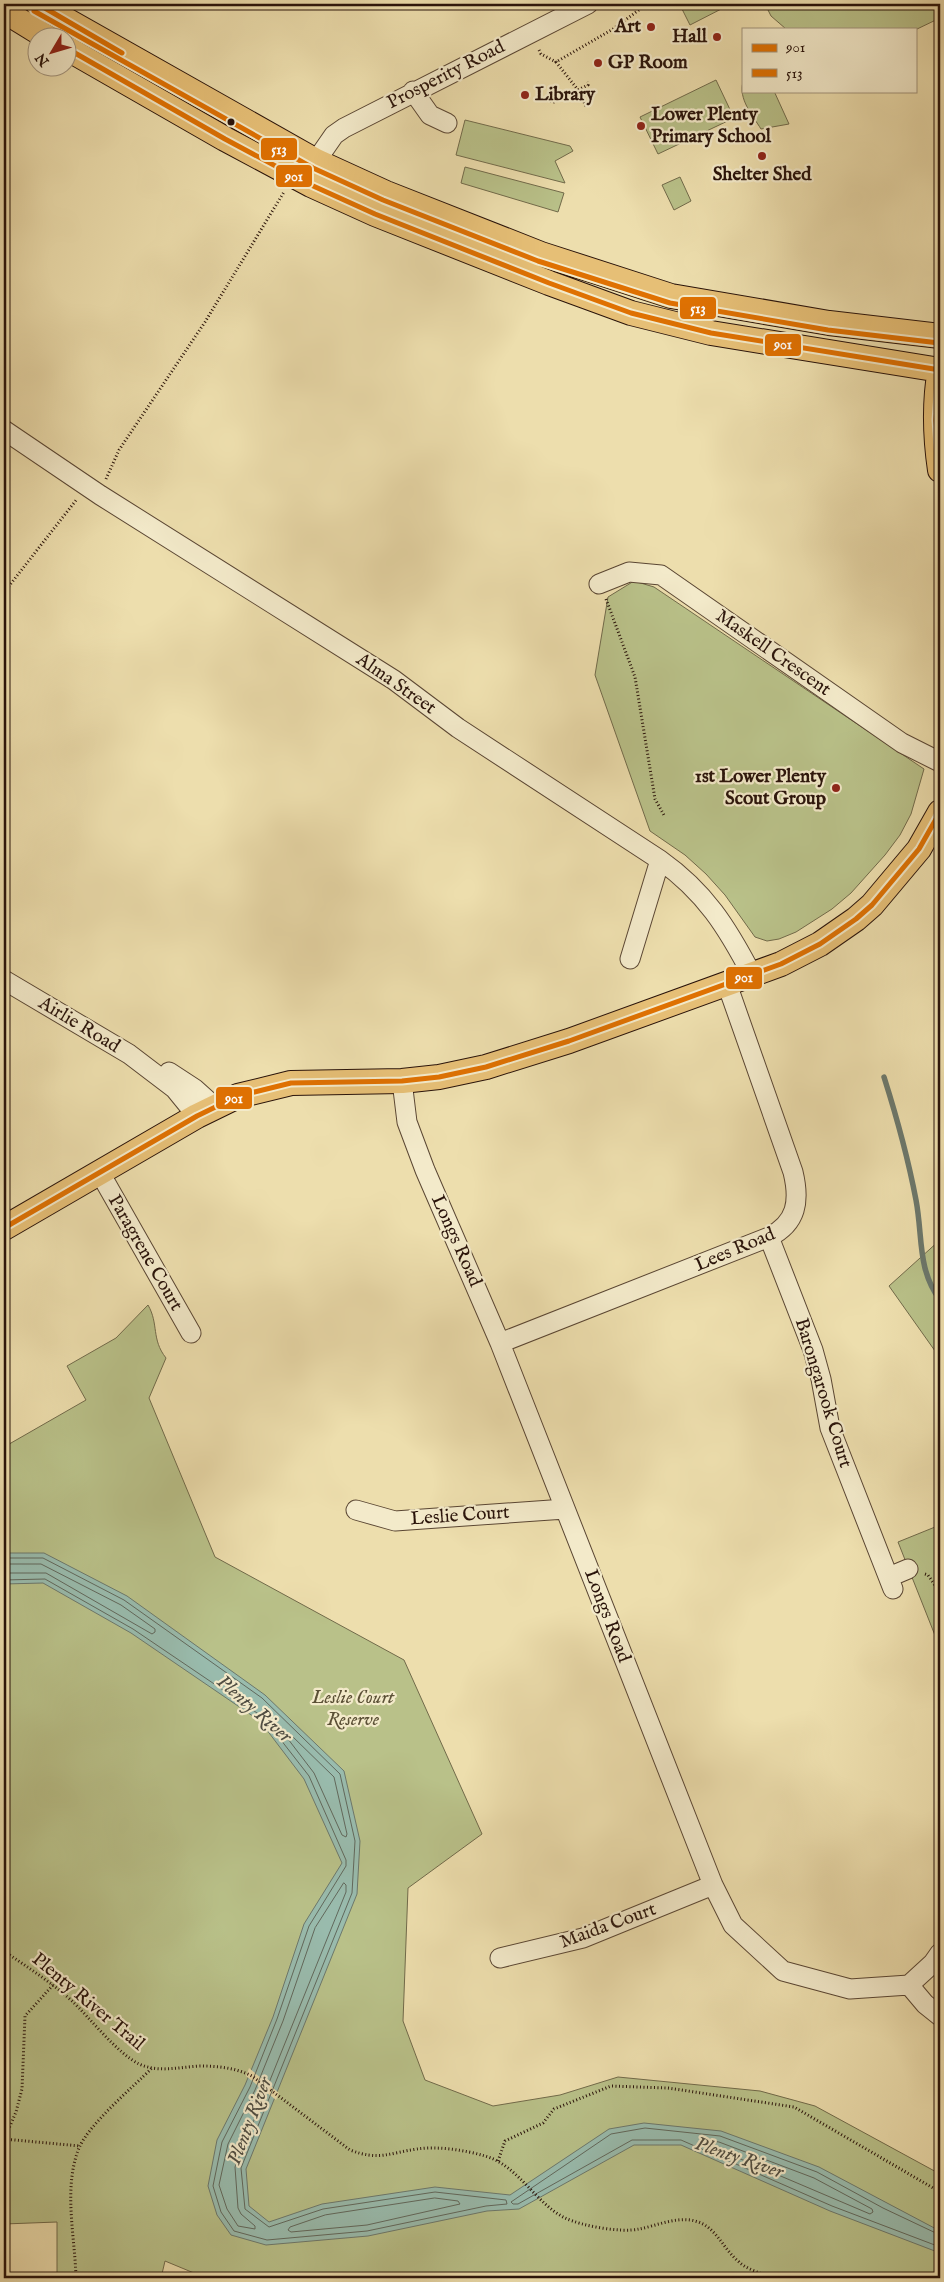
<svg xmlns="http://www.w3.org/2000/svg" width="944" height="2282" font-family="'IM FELL English',serif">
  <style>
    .green { fill: #b9c189; stroke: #716a4a }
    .water { fill: #99bcae; stroke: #6c786c }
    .pier { fill: #eddead }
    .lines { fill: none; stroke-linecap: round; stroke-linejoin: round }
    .shore { stroke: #61685c; stroke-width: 1 }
    .stream { stroke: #6c786c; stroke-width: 5.5 }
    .minor-casing { stroke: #5a4633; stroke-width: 21 }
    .major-casing { stroke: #29130a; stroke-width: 26 }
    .path { stroke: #29130a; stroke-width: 3; stroke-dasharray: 1 2.5; stroke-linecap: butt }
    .minor { stroke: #f3eaca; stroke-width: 19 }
    .major { stroke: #e6bf76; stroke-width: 24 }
    .bus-1-casing { stroke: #f3eaca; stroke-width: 9 }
    .bus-2-casing { stroke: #f3eaca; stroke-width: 9 }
    .bus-1 { stroke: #df7102; stroke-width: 5 }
    .bus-2 { stroke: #df7102; stroke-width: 5 }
    .poi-dot { fill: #8f2418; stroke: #f3eaca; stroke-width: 2 }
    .bus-dot { fill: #29130a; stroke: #f3eaca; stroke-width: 2 }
    .labels { text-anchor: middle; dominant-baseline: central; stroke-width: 4.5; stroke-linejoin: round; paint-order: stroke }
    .poi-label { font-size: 19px; font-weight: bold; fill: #29130a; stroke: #f3eaca; text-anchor: end }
    .street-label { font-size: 19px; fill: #29130a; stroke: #f3eaca }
    .park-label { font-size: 19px; font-style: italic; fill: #5b5036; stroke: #f3eaca }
    .water-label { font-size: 20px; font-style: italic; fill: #504e43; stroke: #f3eaca }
    .line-badge { stroke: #f3eaca; stroke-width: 2 }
    .badge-label { font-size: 14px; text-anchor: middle; font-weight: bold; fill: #fff }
  </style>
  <rect width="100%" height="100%" fill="#eddead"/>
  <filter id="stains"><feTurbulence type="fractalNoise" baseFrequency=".004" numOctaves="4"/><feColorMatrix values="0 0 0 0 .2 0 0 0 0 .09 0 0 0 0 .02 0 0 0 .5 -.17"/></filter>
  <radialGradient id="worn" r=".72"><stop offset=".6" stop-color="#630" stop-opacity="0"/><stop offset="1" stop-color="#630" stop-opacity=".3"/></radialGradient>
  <path class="green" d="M 687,4 L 728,4 L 729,5 L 690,25 L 681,7 Z
    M 765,4 L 940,4 L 940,18 L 915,30 L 786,29 L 771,16 Z
    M 716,80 L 734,118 L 658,154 L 640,117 Z
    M 743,82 L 743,91 L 774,91 L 789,124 L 761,129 C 753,116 738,99 743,82 Z
    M 465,120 L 570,146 L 573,151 L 555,161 L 565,183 L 456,155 Z
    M 465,167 L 564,193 L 558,212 L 461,183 Z
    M 680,177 L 691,201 L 674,210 L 662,185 Z
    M 634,581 L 654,587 L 924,769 L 911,814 L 900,835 L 885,855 L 851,893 L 832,909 L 796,932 L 779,939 L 767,941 L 755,937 L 725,895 L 706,874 L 685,855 L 650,831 L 595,675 L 608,597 Z
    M 940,1240 L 940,1358 L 889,1286 Z
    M 148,1305 C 159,1324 151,1339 166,1358 L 149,1398 L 215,1557 L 404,1660 L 482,1834 L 408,1888 L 403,2021 L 425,2080 L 493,2106 L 560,2095 L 618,2077 L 760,2091 L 815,2106 L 940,2174 L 940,2278 L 206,2278 L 165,2261 L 161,2278 L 57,2278 L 57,2222 L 4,2224 L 4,1447 L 86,1400 L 67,1366 L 116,1338 Z
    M 940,1525 L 940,1648 L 898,1542 Z"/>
  <path class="water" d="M 4,1553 L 44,1553 L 127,1596 L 265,1695 L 344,1771 L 360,1841 L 357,1894 L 246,2169 L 249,2206 L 269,2222 L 322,2204 L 435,2187 L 510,2195 L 609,2129 L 644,2123 L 721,2131 L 819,2167 L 940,2231 L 940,2253 L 830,2211 L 681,2145 L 634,2145 L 519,2209 L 487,2211 L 368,2236 L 266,2245 L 231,2235 L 217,2215 L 208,2186 L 217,2140 L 245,2085 L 273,2017 L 304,1924 L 342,1863 L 304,1779 L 260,1721 L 131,1633 L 43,1583 L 4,1584 Z"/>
  <path class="pier" d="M 249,2068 L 279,2093 L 276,2100 L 246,2076 Z"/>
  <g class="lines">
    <path class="shore" d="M 4,1558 L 43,1558 L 124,1600 L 262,1698 L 340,1774 L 355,1841 L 352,1893 L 241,2168 L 245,2209 L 269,2227 L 323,2209 L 435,2192 L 506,2200 L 507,2204 L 486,2206 L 367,2231 L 267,2240 L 234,2231 L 221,2212 L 213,2186 L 222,2142 L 250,2087 L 277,2019 L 309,1926 L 346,1866 L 346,1860 L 309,1776 L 263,1717 L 133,1629 L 45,1579 L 4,1580
      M 4,1564 L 41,1564 L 121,1605 L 155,1629 L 155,1632 L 152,1634 L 46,1573 L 4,1573
      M 289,1736 L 292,1736 L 334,1777 L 347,1834 L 346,1837 L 342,1835 L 314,1773 L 288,1739 Z
      M 344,1883 L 346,1885 L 346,1892 L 235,2167 L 238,2208 L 241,2214 L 255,2226 L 255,2229 L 238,2226 L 227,2209 L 219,2185 L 228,2144 L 255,2090 L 283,2021 L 315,1928 Z
      M 711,2141 L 719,2142 L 814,2178 L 872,2209 L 873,2212 L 870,2214 L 710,2146 L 709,2143 Z
      M 435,2198 L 458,2201 L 460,2204 L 367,2225 L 291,2232 L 288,2230 L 290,2227 L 325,2215 Z
      M 940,2235 L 883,2208 L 817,2172 L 720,2136 L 645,2128 L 611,2134 L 511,2202 L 513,2204 L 518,2204 L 632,2140 L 681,2140 L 832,2206 L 940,2247"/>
    <path class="stream" d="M 884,1077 C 897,1118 908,1158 916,1200 C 923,1237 917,1269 940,1300"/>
    <defs>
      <path id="minor" d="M 413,91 L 430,115 L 447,123
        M 316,161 L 334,135 L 344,128 L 588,4
        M 4,430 L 100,495 L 394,680 L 458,728 L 660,860 C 705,892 727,927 752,975
        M 599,584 L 629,572 L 661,575 L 902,743 L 940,762
        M 630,959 L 660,860
        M 4,980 L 129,1054 L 175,1089 L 197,1116
        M 169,1072 L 195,1089 L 215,1107
        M 402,1081 L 407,1122 L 425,1170 L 500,1343 L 713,1885 L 733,1925 L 783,1971 L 850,1989 L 909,1985 L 933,1963 L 940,1953
        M 100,1173 L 191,1333
        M 769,1237 L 813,1350 L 821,1379 L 830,1428 L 893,1589
        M 500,1343 L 769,1237 C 797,1223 800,1201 793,1172 L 727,984
        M 356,1510 L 395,1521 L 565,1509
        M 889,1577 L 908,1569
        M 500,1958 L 583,1938 L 713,1885
        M 909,1985 L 925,2004 L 940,2016"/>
      <path id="major" d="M 38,4 L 316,161 L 386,193 L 541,254 L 671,296 L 829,323 L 940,336
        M 4,11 L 48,38
        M 68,49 L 225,139 L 311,185 L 375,214 L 549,283 L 631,313 L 711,333 L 940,370
        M 940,369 C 934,403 935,436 940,470
        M 4,1228 L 197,1116 L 238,1096 L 291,1083 L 402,1081 L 439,1077 L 486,1067 L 569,1041 L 781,964 L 820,944 L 856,919 L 872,905 L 919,849 L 940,812"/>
    </defs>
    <use href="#minor" class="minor-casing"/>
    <use href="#major" class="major-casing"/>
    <path class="path" d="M 539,50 L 541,54 L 556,62
      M 551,101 L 552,103 L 588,85 L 587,82
      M 586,106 L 578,90 L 556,62 L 613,29 L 647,4
      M 106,479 L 119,450 L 205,322 L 284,192
      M 606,599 L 635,677 L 655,799 L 665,817
      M 4,600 L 9,586 L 77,499
      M 925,1574 L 928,1575 L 940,1593
      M 4,1951 C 27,1967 51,1982 72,2001 C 90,2018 117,2053 139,2064 C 159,2073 179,2067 200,2066 C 218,2066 236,2068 252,2076 L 350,2150 C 379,2161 389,2153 417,2149 C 437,2146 465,2150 485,2156 C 518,2165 535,2203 565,2218 C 582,2226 621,2233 639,2229 C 656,2226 677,2216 695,2221 C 716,2226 723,2249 739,2262 C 748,2270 761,2273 772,2278
      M 4,2139 L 80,2146
      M 4,2140 L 16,2112 L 22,2089 L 25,2016 L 53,1985
      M 498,2161 L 505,2141 L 543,2123 L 554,2109 L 611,2086 L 668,2088 L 794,2107 L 940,2192
      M 76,2278 C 75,2236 63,2188 79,2148 C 89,2124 133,2087 152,2068"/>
    <use href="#minor" class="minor"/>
    <use href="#major" class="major"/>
    <defs>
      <path id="bus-1" d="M 38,4 L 122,53
        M 68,49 L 225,139 L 311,185 L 375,214 L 549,283 L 631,313 L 711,333 L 940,370 L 936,420 L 940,470
        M 4,1228 L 197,1116 L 238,1096 L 291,1083 L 402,1081 L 439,1077 L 486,1067 L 569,1041 L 781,964 L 820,944 L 856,919 L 872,905 L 919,849 L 940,812"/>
      <path id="bus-2" d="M 34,11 L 313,168 L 383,200 L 538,261 L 670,303 L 828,330 L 939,343"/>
    </defs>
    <use href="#bus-1" class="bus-1-casing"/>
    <use href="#bus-2" class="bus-2-casing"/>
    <use href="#bus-1" class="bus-1"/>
    <use href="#bus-2" class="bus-2"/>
  </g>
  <g class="poi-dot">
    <circle cx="651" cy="27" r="5"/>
    <circle cx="717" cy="37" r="5"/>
    <circle cx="598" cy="63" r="5"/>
    <circle cx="525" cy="95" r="5"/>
    <circle cx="641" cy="126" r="5"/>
    <circle cx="762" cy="156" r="5"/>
    <circle cx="836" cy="788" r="5"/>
  </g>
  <circle class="bus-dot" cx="231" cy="122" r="4.5"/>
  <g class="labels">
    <g class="poi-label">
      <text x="641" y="27">Art</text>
      <text x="707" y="37">Hall</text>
      <text x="608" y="63" text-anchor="start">GP Room</text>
      <text x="535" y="95" text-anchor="start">Library</text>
      <text x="651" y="115" text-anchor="start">Lower Plenty<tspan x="651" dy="22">Primary School</tspan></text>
      <text x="762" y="175" text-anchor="middle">Shelter Shed</text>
      <text x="826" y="777">1st Lower Plenty<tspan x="826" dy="22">Scout Group</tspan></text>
    </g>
    <g class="street-label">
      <text transform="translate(446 75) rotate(-27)">Prosperity Road</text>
      <text transform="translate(773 653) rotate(35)">Maskell Crescent</text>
      <text transform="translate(396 684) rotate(35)">Alma Street</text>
      <text transform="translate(79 1025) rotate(31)">Airlie Road</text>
      <text transform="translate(456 1241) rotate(66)">Longs Road</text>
      <text transform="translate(735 1250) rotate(-23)">Lees Road</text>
      <text transform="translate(145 1253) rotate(60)">Paragrene Court</text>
      <text transform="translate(823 1393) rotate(73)">Barongarook Court</text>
      <text transform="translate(460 1516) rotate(-4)">Leslie Court</text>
      <text transform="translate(607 1616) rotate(69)">Longs Road</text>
      <text transform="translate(608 1926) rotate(-20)">Maida Court</text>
      <text transform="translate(88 2002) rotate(40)">Plenty River Trail</text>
    </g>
    <g class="park-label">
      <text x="353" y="1698">Leslie Court<tspan x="353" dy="22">Reserve</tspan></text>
    </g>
    <g class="water-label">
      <text transform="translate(254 1709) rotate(41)">Plenty River</text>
      <text transform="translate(250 2121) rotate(-69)">Plenty River</text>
      <text transform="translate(739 2158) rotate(19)">Plenty River</text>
    </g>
  </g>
  <g class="line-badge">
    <rect x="260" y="137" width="38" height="24" rx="5" fill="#df7102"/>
    <rect x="275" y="164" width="38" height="24" rx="5" fill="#df7102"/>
    <rect x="679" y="296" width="38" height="24" rx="5" fill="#df7102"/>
    <rect x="764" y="333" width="38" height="24" rx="5" fill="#df7102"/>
    <rect x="725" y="966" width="38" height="24" rx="5" fill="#df7102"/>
    <rect x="215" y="1086" width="38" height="24" rx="5" fill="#df7102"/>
  </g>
  <g class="badge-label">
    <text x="279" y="154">513</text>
    <text x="294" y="181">901</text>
    <text x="698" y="313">513</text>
    <text x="783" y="349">901</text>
    <text x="744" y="982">901</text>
    <text x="234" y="1103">901</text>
  </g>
  <rect width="944" height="2282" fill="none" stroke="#eddead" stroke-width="20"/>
  <rect x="5" y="5" width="934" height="2272" fill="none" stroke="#29130a" stroke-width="2.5"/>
  <rect x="10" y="10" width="924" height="2262" fill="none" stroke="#29130a"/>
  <rect x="742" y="28" width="175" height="65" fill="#f3eaca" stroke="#a2947d"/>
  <rect x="752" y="44" width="25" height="8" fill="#df7102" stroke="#a2947d"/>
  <text x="786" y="52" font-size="15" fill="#29130a">901</text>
  <rect x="752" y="69" width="25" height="8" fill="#df7102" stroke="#a2947d"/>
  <text x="786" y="78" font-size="15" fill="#29130a">513</text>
  <g transform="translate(52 52) rotate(232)"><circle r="24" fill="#f3eaca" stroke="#a2947d"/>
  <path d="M0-4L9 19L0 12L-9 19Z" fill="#8f2418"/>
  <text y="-8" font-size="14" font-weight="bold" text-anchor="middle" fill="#29130a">N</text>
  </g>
  <rect width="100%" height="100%" filter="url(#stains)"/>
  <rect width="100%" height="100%" fill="url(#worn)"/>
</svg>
